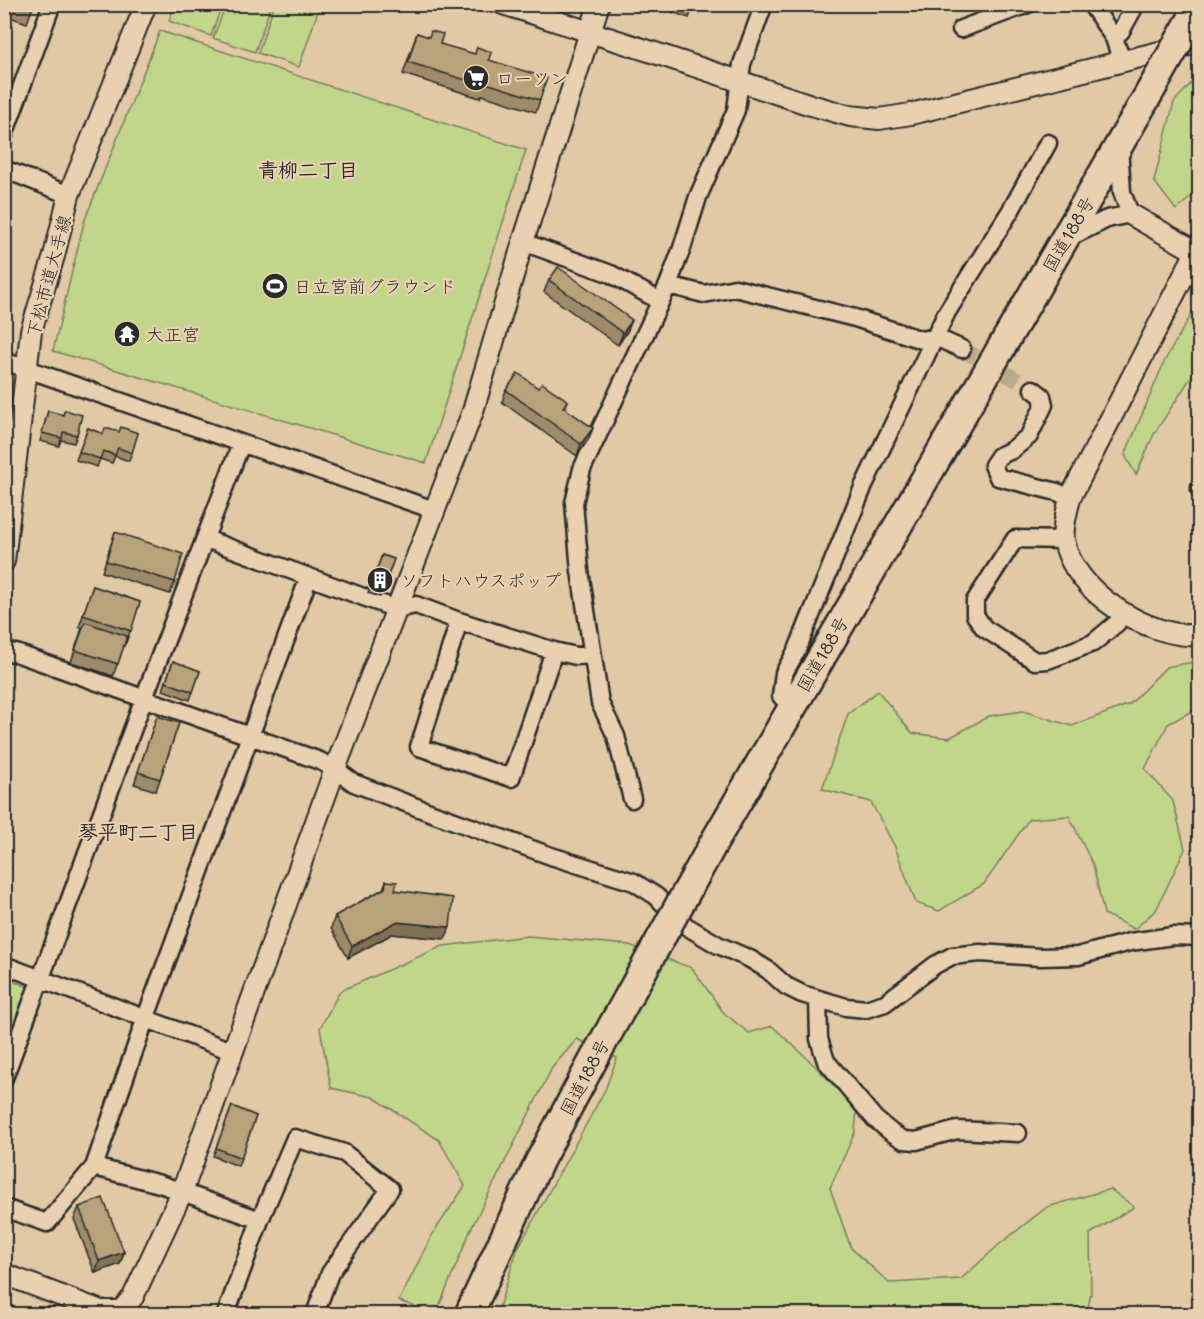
<svg xmlns="http://www.w3.org/2000/svg" width="1204" height="1319" font-family="Mali,'Klee One',sans-serif">
  <style>
    .green { fill: #c2d68b; stroke: #76805b; stroke-width: 1.5 }
    .lines { fill: none; stroke-linecap: round; stroke-linejoin: round }
    .minor-tunnel { stroke: #bda98d; stroke-width: 16; stroke-dasharray: 16 8; stroke-linecap: butt }
    .minor-casing { stroke: #2b2b2b; stroke-width: 21 }
    .tertiary-casing { stroke: #2b2b2b; stroke-width: 24 }
    .trunk-casing { stroke: #2b2b2b; stroke-width: 32 }
    .minor { stroke: #e9d0b1; stroke-width: 16 }
    .tertiary { stroke: #e9d0b1; stroke-width: 20 }
    .trunk { stroke: #e9d0b1; stroke-width: 27 }
    .trunk-bridge-casing { stroke: #2b2b2b; stroke-width: 32; stroke-linecap: butt }
    .trunk-bridge { stroke: #e9d0b1; stroke-width: 27 }
    .wall { fill: #9d8b69; stroke: #2b2b2b; stroke-width: 1.5 }
    .shaded-wall { fill: #807155; stroke: #2b2b2b; stroke-width: 1.5 }
    .building { fill: #b7a27a; stroke: #2b2b2b; stroke-width: 1.5 }
    .labels { text-anchor: middle; dominant-baseline: central; stroke-width: 4.5; stroke-linejoin: round; paint-order: stroke }
    .poi-label { font-size: 18px; fill: #2b2b2b; stroke: #e9d0b1; text-anchor: start }
    .street-label { font-size: 18px; fill: #2b2b2b; stroke: #e9d0b1 }
    .neighbourhood-label { font-size: 20px; font-weight: bold; fill: #2b2b2b; stroke: #e9d0b1 }
  </style>
  <rect width="100%" height="100%" fill="#e2c9a5"/>
  <filter id="ink" filterUnits="userSpaceOnUse"><feTurbulence type="fractalNoise" baseFrequency=".0167" numOctaves="2"/><feDisplacementMap in="SourceGraphic" scale="12" xChannelSelector="R" yChannelSelector="G"/><feConvolveMatrix kernelMatrix="1 2 1 2 8 2 1 2 1" color-interpolation-filters="sRGB"/></filter>
  <g filter="url(#ink)">
    <path class="green" d="M 175,5 L 222,5 L 211,36 L 169,21 Z
      M 226,5 L 271,5 L 255,52 L 213,38 Z
      M 274,5 L 320,5 L 299,67 L 258,53 Z
      M 160,31 L 526,150 L 426,463 L 53,351 L 84,222 Z
      M 1199,75 L 1199,190 L 1176,210 L 1154,181 L 1174,102 Z
      M 1199,301 L 1199,365 L 1154,434 L 1136,475 L 1125,455 L 1165,360 Z
      M 1199,661 L 1199,707 L 1168,724 L 1145,769 L 1173,801 L 1185,849 L 1156,910 L 1134,929 L 1104,914 L 1093,865 L 1069,816 L 1029,819 L 984,884 L 939,911 L 916,903 L 895,847 L 871,802 L 822,789 L 848,714 L 878,691 L 912,733 L 949,738 L 989,716 L 1023,711 L 1072,726 L 1130,704 L 1166,667 Z
      M 528,936 L 629,945 L 692,968 L 724,1013 L 749,1033 L 772,1026 L 807,1058 L 857,1108 L 855,1132 L 830,1188 L 851,1248 L 889,1283 L 961,1279 L 1001,1243 L 1047,1207 L 1110,1189 L 1134,1207 L 1090,1234 L 1091,1292 L 1087,1314 L 497,1314 L 517,1250 L 605,1090 L 617,1058 L 577,1039 L 552,1068 L 471,1229 L 436,1314 L 399,1301 L 432,1235 L 465,1186 L 439,1140 L 373,1097 L 331,1088 L 320,1028 L 340,991 L 443,946 Z
      M 5,978 L 31,988 L 5,1061 Z"/>
    <g class="lines">
      <path class="minor-tunnel" d="M 962,349 L 1033,389"/>
      <defs>
        <path id="minor" d="M 1091,4 L 1114,38
          M 961,29 L 1028,4
          M 1122,61 L 1114,38 L 1121,31 L 1136,4
          M 4,135 L 52,4
          M 4,169 L 69,195
          M 1066,239 L 1107,219 L 1130,214 L 1122,192 L 1119,146
          M 523,242 L 611,274 L 660,301
          M 668,285 L 704,294 L 735,288 L 855,318 L 922,340 L 935,337 L 962,349
          M 4,361 L 434,510
          M 1033,389 L 1042,396 L 1044,405 L 1029,436 L 1012,450 L 999,456 L 993,465 L 998,477 L 1057,492 L 1070,498
          M 1200,487 L 1200,490
          M 206,539 L 396,609 L 416,605 L 459,621 L 554,651 L 576,656 L 592,655
          M 1064,540 L 1015,539 L 975,601 L 975,615 L 984,628 L 1035,661 L 1048,660 L 1093,643 L 1117,623 L 1122,613
          M 459,621 L 419,747 L 511,778 L 554,651
          M 4,652 L 16,653 L 320,761 L 335,769 L 354,783 L 424,810 L 551,856 L 634,882 L 656,896 L 686,926 L 718,945 L 750,959 L 768,970 L 786,986 L 802,994 L 846,1007 L 866,1009 L 885,1003 L 935,965 L 952,956 L 980,953 L 1040,957 L 1078,956 L 1130,942 L 1173,936 L 1200,937
          M 791,706 L 781,696 L 784,673 L 797,650 L 864,485 L 947,312 L 1011,210 L 1048,143
          M 632,799 L 616,736 L 600,703 L 580,571 L 574,503 L 582,469 L 668,285 L 682,248 L 698,197 L 736,110 L 742,64 L 764,4
          M 4,965 L 234,1052
          M 818,999 L 819,1039 L 826,1061 L 875,1119 L 892,1133 L 904,1140 L 916,1141 L 957,1130 L 1018,1133
          M 4,1078 L 144,698 L 241,444
          M 94,1167 L 146,1017 L 309,577
          M 4,1208 L 47,1223 L 94,1167 L 160,1184 L 260,1220
          M 226,1314 L 260,1220 L 295,1138 L 344,1153 L 390,1189 L 330,1273 L 315,1314"/>
        <path id="tertiary" d="M 503,4 L 652,52 L 811,105 L 850,116 L 879,119 L 911,114 L 1200,42
          M 1130,214 L 1195,251
          M 1200,244 L 1070,498 C 1067,512 1062,526 1064,540 C 1073,592 1149,639 1200,635
          M 4,561 L 31,331 L 54,256 L 69,195 L 146,4
          M 4,1274 L 101,1311 L 121,1311
          M 121,1311 L 133,1297 L 182,1192 L 335,769 L 473,411 L 523,242 L 599,4"/>
        <path id="trunk" d="M 717,837 L 1151,90
          M 469,1314 L 540,1160 L 596,1055"/>
      </defs>
      <use href="#minor" class="minor-casing"/>
      <use href="#tertiary" class="tertiary-casing"/>
      <use href="#trunk" class="trunk-casing"/>
      <use href="#minor" class="minor"/>
      <use href="#tertiary" class="tertiary"/>
      <use href="#trunk" class="trunk"/>
      <defs>
        <path id="trunk-bridge" d="M 1151,90 L 1191,20
          M 596,1055 L 717,837"/>
      </defs>
      <use href="#trunk-bridge" class="trunk-bridge-casing"/>
      <use href="#trunk-bridge" class="trunk-bridge"/>
    </g>
    <path class="wall" d="M 4,4 L 34,4 L 27,23 L 4,15 Z
      M 675,4 L 694,4 L 689,18 L 672,12 Z
      M 417,33 L 440,44 L 489,60 L 540,100 L 536,112 L 482,95 L 480,98 L 403,74 Z
      M 549,280 L 632,320 L 627,332 L 618,345 L 544,292 Z
      M 538,388 L 568,401 L 565,409 L 593,428 L 588,440 L 577,456 L 502,402 L 506,390 Z
      M 65,410 L 77,435 L 74,443 L 61,440 L 59,446 L 40,441 L 48,411 L 63,415 Z
      M 88,428 L 103,434 L 119,432 L 138,433 L 129,461 L 115,456 L 112,463 L 100,459 L 97,467 L 76,460 Z
      M 115,532 L 175,582 L 170,594 L 102,572 Z
      M 382,555 L 394,559 L 380,597 L 368,593 Z
      M 93,586 L 140,602 L 126,643 L 125,643 L 113,676 L 71,662 L 82,628 L 79,627 Z
      M 173,661 L 200,671 L 190,700 L 163,690 Z
      M 179,723 L 156,791 L 134,784 L 153,728 Z
      M 386,881 L 395,890 L 450,927 L 445,939 L 392,934 L 348,958 L 331,928 L 335,916 L 383,889 Z
      M 232,1106 L 256,1116 L 238,1166 L 213,1156 Z
      M 79,1207 L 124,1252 L 120,1264 L 95,1273 L 74,1219 Z"/>
    <path class="shaded-wall" d="M 632,320 L 627,332 L 618,345 L 623,333 Z
      M 593,428 L 588,440 L 577,456 L 581,444 Z
      M 396,922 L 450,927 L 445,939 L 392,934 L 348,958 L 352,946 Z
      M 124,1252 L 120,1264 L 95,1273 L 99,1261 Z"/>
    <path class="building" d="M 678,4 L 694,4 L 692,10 Z
      M 431,31 L 443,34 L 440,44 L 475,54 L 477,47 L 491,52 L 489,60 L 547,78 L 540,100 L 486,83 L 485,86 L 408,62 L 417,33 L 429,37 Z
      M 558,267 L 632,320 L 623,333 L 549,280 Z
      M 518,373 L 538,388 L 542,383 L 568,401 L 563,407 L 593,428 L 581,444 L 506,390 Z
      M 65,410 L 82,415 L 77,435 L 63,432 L 62,438 L 42,433 L 48,411 L 63,415 Z
      M 121,427 L 138,433 L 132,453 L 118,448 L 115,455 L 103,451 L 100,459 L 79,452 L 88,428 L 103,434 L 105,428 L 119,432 Z
      M 115,532 L 183,554 L 175,582 L 106,561 Z
      M 382,555 L 394,559 L 383,589 L 371,585 Z
      M 93,586 L 140,602 L 131,631 L 83,615 Z
      M 85,622 L 127,636 L 118,664 L 75,650 Z
      M 173,661 L 200,671 L 193,692 L 166,682 Z
      M 157,716 L 179,723 L 160,779 L 138,772 Z
      M 4,865 L 11,867 L 4,887 Z
      M 386,881 L 397,882 L 395,890 L 453,898 L 450,927 L 396,922 L 352,946 L 335,916 L 385,888 Z
      M 232,1106 L 256,1116 L 241,1158 L 216,1148 Z
      M 103,1198 L 124,1252 L 99,1261 L 79,1207 Z
      M 4,1304 L 13,1307 L 11,1314 L 4,1314 Z"/>
  </g>
  <defs>
    <symbol id="supermarket-disc" viewBox="-11 -11 22 22"><circle r="9.5" fill="#2b2b2b" stroke="#e9d0b1"/><path d="M-6-5.5h2.5l.6 2H6L4.5 2H-2.5L-4.4-4H-6ZM-1.5 3.2a1.3 1.3 0 1 0 .1 0ZM3 3.2a1.3 1.3 0 1 0 .1 0Z" fill="#fff"/></symbol>
    <symbol id="stadium-disc" viewBox="-11 -11 22 22"><circle r="9.5" fill="#2b2b2b" stroke="#e9d0b1"/><path d="M0-5a6.5 5 0 1 0 0 10a6.5 5 0 1 0 0-10ZM-3.5-1.8h7v3.6h-7Z" fill="#fff"/></symbol>
    <symbol id="temple-disc" viewBox="-11 -11 22 22"><circle r="9.5" fill="#2b2b2b" stroke="#e9d0b1"/><path d="M0-6L5-2H3V0L6.5 2.5H4V6H1.5V3h-3V6H-4V2.5H-6.5L-3 0V-2H-5Z" fill="#fff"/></symbol>
    <symbol id="building-disc" viewBox="-11 -11 22 22"><circle r="9.5" fill="#2b2b2b" stroke="#e9d0b1"/><path d="M-4-6H4V6H1V3H-1V6H-4ZM-2.5-4.3h1.7v1.8h-1.7ZM.8-4.3h1.7v1.8H.8ZM-2.5-1h1.7V.8h-1.7ZM.8-1h1.7V.8H.8Z" fill="#fff"/></symbol>
  </defs>
  <g fill-rule="evenodd">
    <use href="#supermarket-disc" x="461" y="63" width="30" height="30"/>
    <use href="#stadium-disc" x="260" y="271" width="30" height="30"/>
    <use href="#temple-disc" x="112" y="319" width="30" height="30"/>
    <use href="#building-disc" x="365" y="565" width="30" height="30"/>
  </g>
  <g class="labels">
    <g class="poi-label">
      <text x="496" y="78">ローソン</text>
      <text x="294" y="286">日立宮前グラウンド</text>
      <text x="146" y="334">大正宮</text>
      <text x="400" y="580">ソフトハウスポップ</text>
    </g>
    <g class="street-label">
      <text transform="translate(1068 234) rotate(-60)">国道188号</text>
      <text transform="translate(48 276) rotate(-75)">下松市道大手線</text>
      <text transform="translate(822 654) rotate(-60)">国道188号</text>
      <text transform="translate(584 1077) rotate(-62)">国道188号</text>
    </g>
    <g class="neighbourhood-label">
      <text x="308" y="169">青柳二丁目</text>
      <text x="138" y="831">琴平町二丁目</text>
    </g>
  </g>
  <rect width="1204" height="1319" fill="none" stroke="#e9d0b1" stroke-width="24"/>
  <rect x="12" y="12" width="1180" height="1295" fill="none" stroke="#2b2b2b" stroke-width="2" filter="url(#ink)"/>
</svg>
